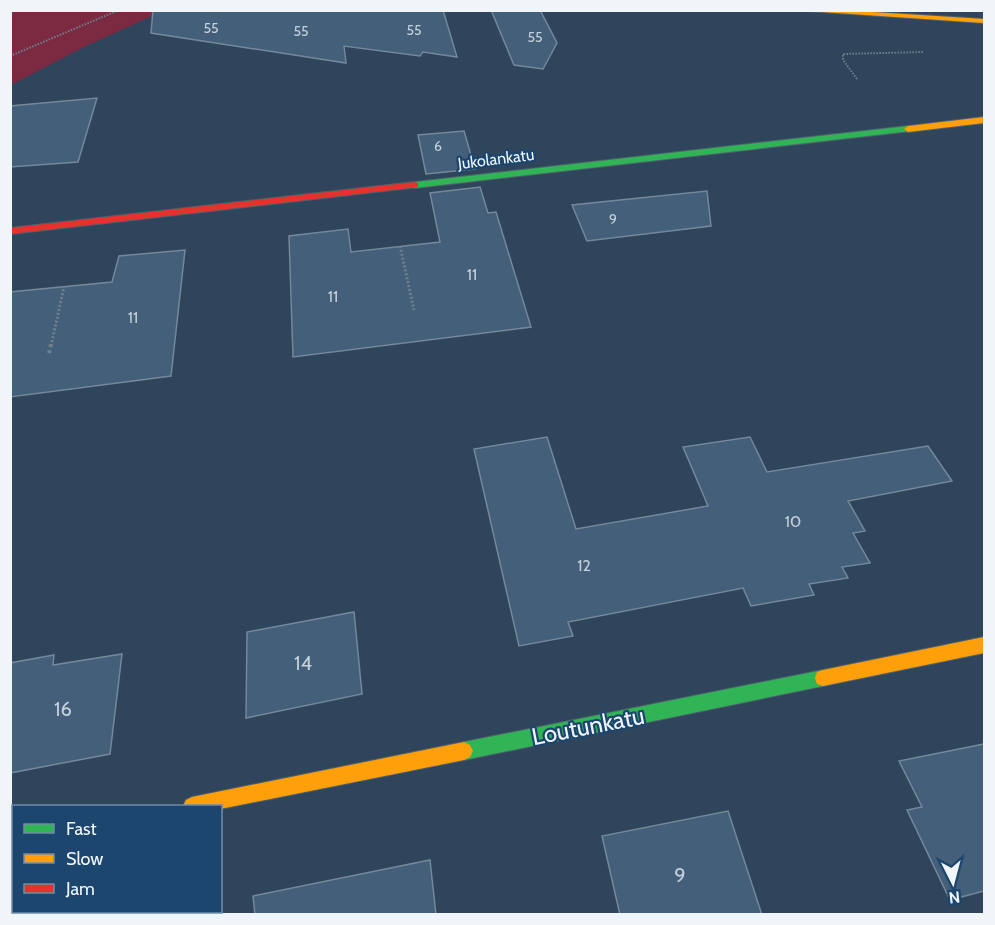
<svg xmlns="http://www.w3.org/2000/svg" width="995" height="925" font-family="Cabin,sans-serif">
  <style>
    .green { fill: #7b2a42 }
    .building { fill: #435f79; stroke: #75889a; stroke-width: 1.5 }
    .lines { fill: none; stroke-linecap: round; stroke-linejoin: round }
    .street-casing { stroke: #50606e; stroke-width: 3 }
    .fast-casing { stroke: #50606e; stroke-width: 2 }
    .slow-casing { stroke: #50606e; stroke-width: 2 }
    .jam-casing { stroke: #50606e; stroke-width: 2 }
    .path-far2 { stroke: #707f8c; stroke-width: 2; stroke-dasharray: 1.5 1.5; stroke-linecap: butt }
    .path-far1 { stroke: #707f8c; stroke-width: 3; stroke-dasharray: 2 2; stroke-linecap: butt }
    .path { stroke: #707f8c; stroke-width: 4; stroke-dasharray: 3 3; stroke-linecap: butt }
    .street { fill: #6d7d8e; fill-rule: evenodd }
    .fast { fill: #30b455; fill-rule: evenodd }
    .slow { fill: #ff9f0a; fill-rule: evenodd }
    .jam { fill: #e5322d; fill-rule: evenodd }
    .labels { text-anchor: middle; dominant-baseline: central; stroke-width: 4.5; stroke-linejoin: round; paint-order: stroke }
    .far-number-label { font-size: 14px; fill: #c5d0da }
    .far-street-label { font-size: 16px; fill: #f0f5fa; stroke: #1c466e }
    .number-label { font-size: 16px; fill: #c5d0da }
    .near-number-label { font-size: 20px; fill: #c5d0da }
    .near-street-label { font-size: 24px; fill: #f0f5fa; stroke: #1c466e }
  </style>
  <rect width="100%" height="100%" fill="#2f455b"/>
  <path class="green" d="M 11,11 L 163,11 L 82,48 L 11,85 Z"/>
  <path class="building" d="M 153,10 L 443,10 L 457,57 L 423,52 L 420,56 L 344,46 L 346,63 L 151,33 Z
    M 491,10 L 540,10 L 557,43 L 543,69 L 514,65 Z
    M 97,98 L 78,162 L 10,167 L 10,106 Z
    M 464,131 L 475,169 L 426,174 L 418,135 Z
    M 480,187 L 488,213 L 496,212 L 531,327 L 293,357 L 289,236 L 348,229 L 351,252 L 440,242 L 430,193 Z
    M 707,191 L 711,226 L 587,241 L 572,205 Z
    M 185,250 L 171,376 L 10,397 L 10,292 L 112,282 L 119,256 Z
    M 547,437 L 576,529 L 708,506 L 683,447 L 750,437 L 767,472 L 928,446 L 952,481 L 848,501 L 865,531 L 853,533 L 870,563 L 842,567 L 848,578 L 809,584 L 814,595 L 751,606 L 743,588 L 568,622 L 573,636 L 519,646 L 474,449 Z
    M 354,612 L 362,694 L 246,718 L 247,632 Z
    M 122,654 L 110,754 L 10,773 L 10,663 L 54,655 L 53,665 Z
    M 984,744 L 984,891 L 950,900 L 907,810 L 922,807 L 899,761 Z
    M 728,811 L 762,915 L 620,915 L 602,836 Z
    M 430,860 L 436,915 L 255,915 L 253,896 Z"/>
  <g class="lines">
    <defs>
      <path id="street" d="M 14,820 L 14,866 L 10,867 L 10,821 Z"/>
      <path id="fast" d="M 908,126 L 912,129 L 911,131 L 415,188 L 410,185 L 415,182 Z
        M 823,670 L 829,672 L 831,678 L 829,684 L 823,686 L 464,760 L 458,757 L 455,751 L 458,745 L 464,742 Z"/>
      <path id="slow" d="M 792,10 L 841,10 L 984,19 L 984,23 Z
        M 984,117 L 984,123 L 908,132 L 904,129 L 908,126 Z
        M 984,637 L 984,653 L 823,686 L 817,684 L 815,678 L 817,672 L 823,670 Z
        M 464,742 L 470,745 L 473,751 L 470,757 L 464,760 L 220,809 L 220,806 L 183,806 L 186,800 L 192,797 Z"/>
      <path id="jam" d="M 415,182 L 418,183 L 418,187 L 10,234 L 10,228 Z"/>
    </defs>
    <use href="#street" class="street-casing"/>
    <use href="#fast" class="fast-casing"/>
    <use href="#slow" class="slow-casing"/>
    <use href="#jam" class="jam-casing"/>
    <path class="path-far2" d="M 10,56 L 119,10
      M 857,79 L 843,60 L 843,54 L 923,52"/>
    <path class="path-far1" d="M 400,246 L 414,310
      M 51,346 L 64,287"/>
    <path class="path" d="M 49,353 L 51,344"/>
    <use href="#street" class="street"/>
    <use href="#fast" class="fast"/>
    <use href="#slow" class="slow"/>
    <use href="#jam" class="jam"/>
  </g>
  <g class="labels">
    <g class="far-number-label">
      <text x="211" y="28">55</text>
      <text x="414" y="30">55</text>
      <text x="301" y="31">55</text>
      <text x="535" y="37">55</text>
      <text x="438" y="146">6</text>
      <text x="613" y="219">9</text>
    </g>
    <g class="far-street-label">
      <text transform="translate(496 159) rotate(-7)">Jukolankatu</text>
    </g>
    <g class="number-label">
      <text x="472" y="274">11</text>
      <text x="333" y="296">11</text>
      <text x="133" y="317">11</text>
      <text x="793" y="521">10</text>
      <text x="584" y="565">12</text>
    </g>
    <g class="near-number-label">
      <text x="303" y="663">14</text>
      <text x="63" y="709">16</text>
      <text x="680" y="875">9</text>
    </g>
    <g class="near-street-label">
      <text transform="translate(588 726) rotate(-11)">Loutunkatu</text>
    </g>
  </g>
  <rect width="995" height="925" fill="none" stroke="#f0f5fa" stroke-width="24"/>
  <rect x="12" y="805" width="210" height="108" fill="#1c466e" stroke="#718ca6" stroke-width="1.5"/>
  <rect x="24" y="824" width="30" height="9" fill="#30b455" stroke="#718ca6" stroke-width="1.5"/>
  <text x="66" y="835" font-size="18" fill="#f0f5fa">Fast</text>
  <rect x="24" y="854" width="30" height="9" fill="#ff9f0a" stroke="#718ca6" stroke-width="1.5"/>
  <text x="66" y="865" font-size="18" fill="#f0f5fa">Slow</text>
  <rect x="24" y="884" width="30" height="9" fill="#e5322d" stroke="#718ca6" stroke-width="1.5"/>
  <text x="66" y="895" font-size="18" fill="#f0f5fa">Jam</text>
  <g transform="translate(953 883) rotate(174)" stroke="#1c466e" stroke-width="4.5" paint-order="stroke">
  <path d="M0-4.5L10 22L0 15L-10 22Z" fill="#f0f5fa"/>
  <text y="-9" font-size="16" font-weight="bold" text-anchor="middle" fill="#f0f5fa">N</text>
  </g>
</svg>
